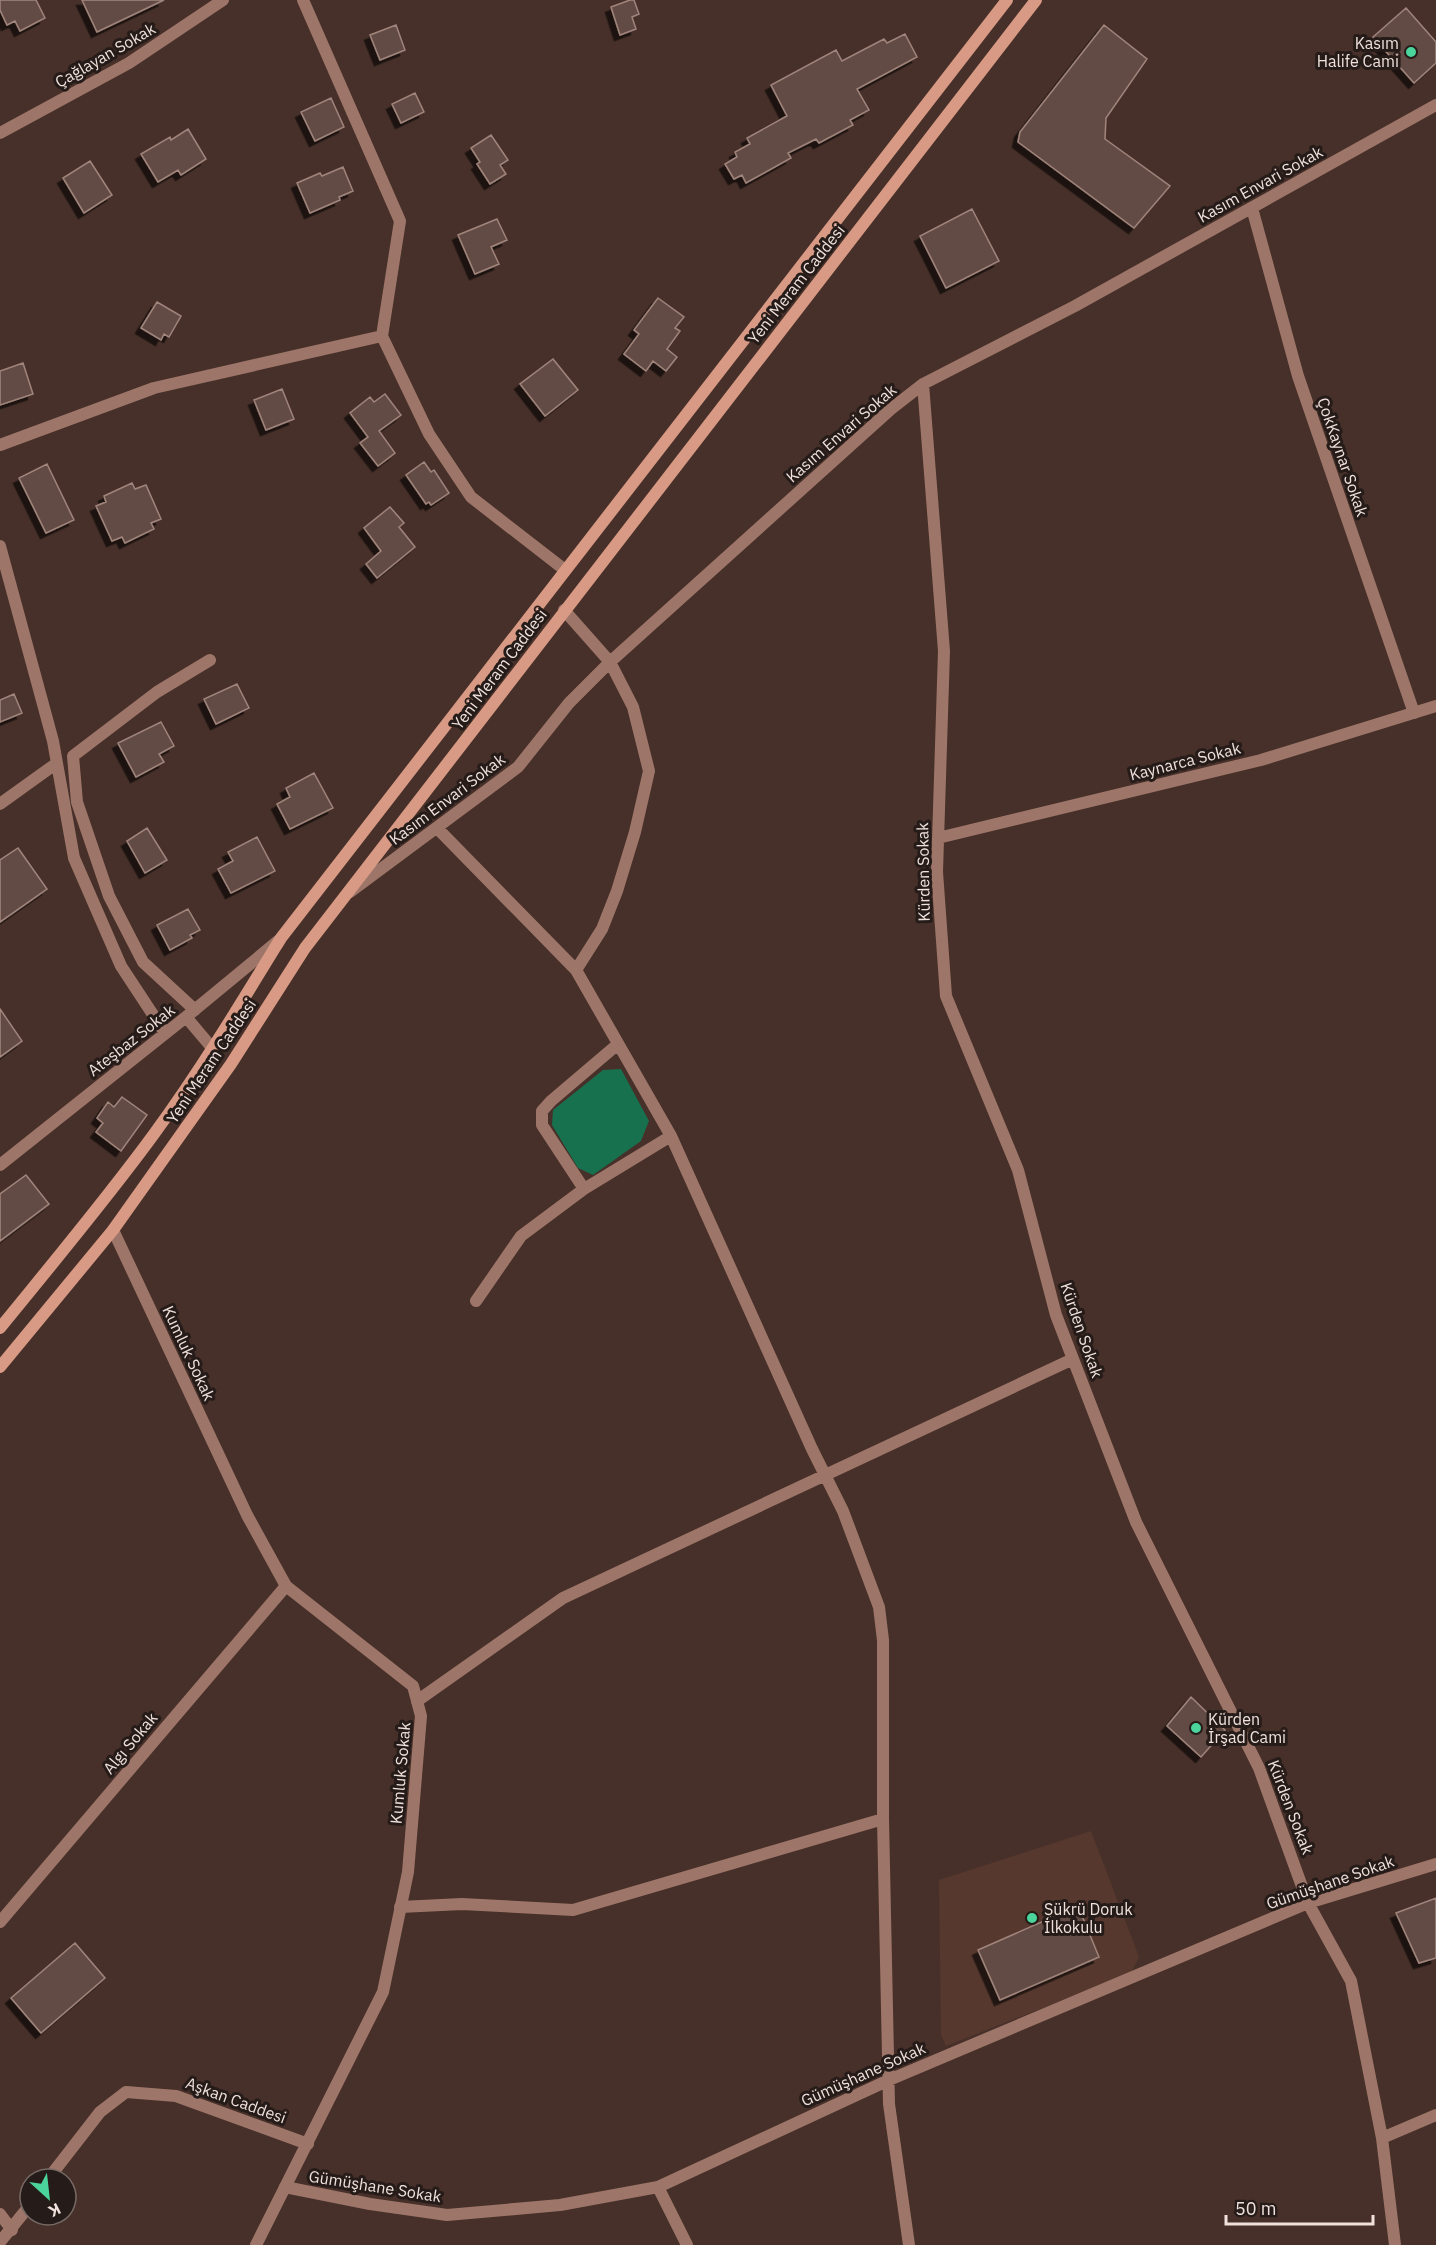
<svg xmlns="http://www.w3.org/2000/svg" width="1436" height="2245" font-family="'IBM Plex Sans',sans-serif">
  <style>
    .built { fill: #56382e }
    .green { fill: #17704e }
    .building { fill: #644c44; stroke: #a0857c; stroke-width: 1.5; filter: url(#shadow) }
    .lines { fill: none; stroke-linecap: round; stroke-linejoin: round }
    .minor { stroke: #9e7669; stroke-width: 12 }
    .tertiary { stroke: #9e7669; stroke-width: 12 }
    .secondary { stroke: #d89a84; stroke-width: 12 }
    .poi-dot { fill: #4bd49b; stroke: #251b18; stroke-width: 2 }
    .labels { text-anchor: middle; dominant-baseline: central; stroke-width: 6; stroke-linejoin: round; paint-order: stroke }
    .poi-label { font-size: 16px; fill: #f0e1dc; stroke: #251b18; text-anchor: start }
    .street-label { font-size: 16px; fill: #f0e1dc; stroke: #251b18 }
  </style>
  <defs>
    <filter id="shadow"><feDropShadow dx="-5.5" dy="5.5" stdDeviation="0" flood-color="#0009"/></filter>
  </defs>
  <rect width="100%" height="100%" fill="#473029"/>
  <path class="built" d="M 1091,1831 L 1139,1957 L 1131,1973 L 946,2046 L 941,2035 L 939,1880 Z"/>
  <path class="green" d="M 621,1069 L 649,1121 L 641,1141 L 593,1175 L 578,1168 L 552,1125 L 553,1110 L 603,1070 Z"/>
  <path class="building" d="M 0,0 L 36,0 L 45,18 L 20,31 L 15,21 L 7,25 L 0,10 Z
    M 82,0 L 164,0 L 97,32 Z
    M 630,0 L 634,0 L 639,14 L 632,17 L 636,29 L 620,35 L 611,7 Z
    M 1406,8 L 1436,42 L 1436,63 L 1414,83 L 1373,37 Z
    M 396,25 L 405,50 L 380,60 L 370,35 Z
    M 1104,25 L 1147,59 L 1106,118 L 1105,139 L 1170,186 L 1134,228 L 1018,142 L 1020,132 Z
    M 905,34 L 917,57 L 857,89 L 869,110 L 850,120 L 853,125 L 819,143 L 816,139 L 788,153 L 791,158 L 746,183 L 742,175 L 734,179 L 725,164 L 737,157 L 735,152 L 750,144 L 747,138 L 787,116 L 771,85 L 836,50 L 842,61 L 884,39 L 887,43 Z
    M 415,93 L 424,112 L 401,123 L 392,104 Z
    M 331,98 L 344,127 L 315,141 L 301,112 Z
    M 188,129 L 206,159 L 181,175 L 178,170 L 158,182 L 141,154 L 170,137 L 171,140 Z
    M 491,135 L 508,160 L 500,165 L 506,174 L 490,184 L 477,164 L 480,162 L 471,148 Z
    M 90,161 L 112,195 L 84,213 L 63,178 Z
    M 343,167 L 353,191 L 339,197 L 340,200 L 310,213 L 297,183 L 320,173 L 322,176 Z
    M 972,209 L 999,261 L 946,288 L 920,236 Z
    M 497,219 L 507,240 L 491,247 L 499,264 L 475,274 L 458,235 Z
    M 658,298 L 684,317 L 675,328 L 680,331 L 667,349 L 677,357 L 666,371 L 653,361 L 646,371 L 624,354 L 639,334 L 634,330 Z
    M 157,302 L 181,316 L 169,337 L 164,334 L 161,340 L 141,328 Z
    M 553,359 L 578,390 L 545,416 L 520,384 Z
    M 23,363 L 33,394 L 0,405 L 0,371 Z
    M 282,389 L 294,419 L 266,430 L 254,400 Z
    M 385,394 L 401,415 L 379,431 L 395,453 L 378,466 L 360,443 L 368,437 L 350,413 L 370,397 L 374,402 Z
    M 424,462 L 431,472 L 434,470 L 449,493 L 431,505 L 429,502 L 426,504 L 406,475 Z
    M 47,464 L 74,520 L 46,533 L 19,478 Z
    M 132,483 L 135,489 L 146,485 L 161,519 L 151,523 L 154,529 L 125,543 L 122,537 L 112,541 L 96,506 L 106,502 L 104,496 Z
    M 390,507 L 404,523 L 399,527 L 415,547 L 377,578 L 366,564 L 381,551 L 364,528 Z
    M 237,684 L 249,708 L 216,724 L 204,699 Z
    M 14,694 L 22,713 L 0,722 L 0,700 Z
    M 161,722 L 174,746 L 159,754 L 164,762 L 136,777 L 118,743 Z
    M 314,773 L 333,808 L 290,829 L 277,804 L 290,797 L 286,788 Z
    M 147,828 L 167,860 L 145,873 L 127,841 Z
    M 257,837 L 275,871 L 231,893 L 218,869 L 233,861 L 228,852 Z
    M 18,848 L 47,889 L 0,922 L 0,860 Z
    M 188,909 L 200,930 L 190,935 L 192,938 L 170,950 L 157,925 Z
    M 0,1009 L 22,1041 L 0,1057 Z
    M 122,1097 L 147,1115 L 121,1151 L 96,1132 L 103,1123 L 97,1118 L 108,1102 L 114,1107 Z
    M 26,1175 L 49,1204 L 0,1241 L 0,1194 Z
    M 1191,1697 L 1225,1730 L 1201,1757 L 1167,1726 Z
    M 1436,1898 L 1436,1958 L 1419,1963 L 1396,1913 Z
    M 1078,1906 L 1099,1957 L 1000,2000 L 978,1950 Z
    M 75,1943 L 105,1978 L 41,2033 L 11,1998 Z"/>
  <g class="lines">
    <path class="minor" d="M 0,133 L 129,63 L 223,0
      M 1252,208 L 1298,376 L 1414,713
      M 382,336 L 429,434 L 471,497 L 565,570
      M 923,384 L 944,651 L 937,872 L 946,996 L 1018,1170 L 1056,1315 L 1136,1522 L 1259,1768 L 1308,1903 L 1351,1981 L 1382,2138 L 1395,2245
      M 0,445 L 154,388 L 382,336 L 400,221 L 303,0
      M 0,546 L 53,741 L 74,858 L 121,966 L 165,1033
      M 564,610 L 610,662 L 633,707 L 649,771 L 635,832 L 617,891 L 602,929 L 576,970
      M 0,804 L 57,763
      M 437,828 L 576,970 L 671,1136 L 812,1449 L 843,1511 L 879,1607 L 883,1640 L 883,1819 L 889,2104 L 909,2245
      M 938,838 L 1261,760 L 1436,706
      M 350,892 L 518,767 L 569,703 L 610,662 L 891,409 L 923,384 L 1075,306 L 1436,105
      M 195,1010 L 143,962 L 109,896 L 77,802 L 73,756 L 157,692 L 210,660
      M 186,1017 L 213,1049
      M 0,1165 L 186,1017 L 278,941
      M 584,1189 L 542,1125 L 542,1111 L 551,1101 L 618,1044
      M 476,1301 L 521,1236 L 584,1189 L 671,1136
      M 417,1701 L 563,1598 L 1073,1359
      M 400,1907 L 462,1904 L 573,1910 L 883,1819
      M 0,1922 L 286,1586
      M 1382,2138 L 1436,2115
      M 285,2187 L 370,2204 L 447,2215 L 560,2205 L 658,2187 L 889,2080 L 1308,1903 L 1436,1864
      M 658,2187 L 687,2245
      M 0,2214 L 12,2230"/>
    <path class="tertiary" d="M 113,1230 L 247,1515 L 286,1586 L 413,1686 L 421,1716 L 408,1872 L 383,1992 L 256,2245
      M 48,2179 L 100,2112 L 126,2092 L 176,2096 L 308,2144
      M 0,2242 L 30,2205"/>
    <path class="secondary" d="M 0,1328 C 52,1264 105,1201 154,1134 C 200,1071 240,1005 281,938 L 1007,0
      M 0,1367 L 113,1230 L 231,1064 L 305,948 L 1036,0"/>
  </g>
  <g class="poi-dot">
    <circle cx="1411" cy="52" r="6"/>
    <circle cx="1196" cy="1728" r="6"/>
    <circle cx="1032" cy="1918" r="6"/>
  </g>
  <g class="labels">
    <g class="poi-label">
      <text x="1399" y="43" text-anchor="end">Kasım<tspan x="1399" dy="18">Halife Cami</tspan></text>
      <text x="1208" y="1719">Kürden<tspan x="1208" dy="18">İrşad Cami</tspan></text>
      <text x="1044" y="1909">Şükrü Doruk<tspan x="1044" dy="18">İlkokulu</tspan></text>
    </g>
    <g class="street-label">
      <text transform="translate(105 55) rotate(-30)">Çağlayan Sokak</text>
      <text transform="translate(1260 184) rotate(-29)">Kasım Envari Sokak</text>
      <text transform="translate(796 284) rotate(-52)">Yeni Meram Caddesi</text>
      <text transform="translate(841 433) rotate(-41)">Kasım Envari Sokak</text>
      <text transform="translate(1343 457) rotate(71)">ÇokKaynar Sokak</text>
      <text transform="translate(499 669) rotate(-53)">Yeni Meram Caddesi</text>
      <text transform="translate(1185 761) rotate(-14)">Kaynarca Sokak</text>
      <text transform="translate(447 799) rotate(-37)">Kasım Envari Sokak</text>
      <text transform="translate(923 872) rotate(-91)">Kürden Sokak</text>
      <text transform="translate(131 1040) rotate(-38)">Ateşbaz Sokak</text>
      <text transform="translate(211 1061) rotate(-56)">Yeni Meram Caddesi</text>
      <text transform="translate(1082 1330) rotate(71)">Kürden Sokak</text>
      <text transform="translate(189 1353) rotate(65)">Kumluk Sokak</text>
      <text transform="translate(130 1743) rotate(-50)">Algı Sokak</text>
      <text transform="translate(400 1773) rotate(-85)">Kumluk Sokak</text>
      <text transform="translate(1291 1807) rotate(69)">Kürden Sokak</text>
      <text transform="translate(1330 1882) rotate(-19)">Gümüşhane Sokak</text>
      <text transform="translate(863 2074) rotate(-24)">Gümüşhane Sokak</text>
      <text transform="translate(236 2100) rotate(20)">Aşkan Caddesi</text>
      <text transform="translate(375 2186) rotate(9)">Gümüşhane Sokak</text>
    </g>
  </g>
  <g transform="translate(48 2197) rotate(153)"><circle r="28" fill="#251b18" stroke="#766a66" stroke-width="1.5"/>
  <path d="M0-4.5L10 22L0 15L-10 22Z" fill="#4bd49b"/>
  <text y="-9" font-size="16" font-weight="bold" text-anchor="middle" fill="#f0e1dc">K</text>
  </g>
  <path d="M1226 2215v9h147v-9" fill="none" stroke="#f0e1dc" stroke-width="3"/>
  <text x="1235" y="2215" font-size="18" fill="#f0e1dc" stroke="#251b18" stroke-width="4.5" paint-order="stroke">50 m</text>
</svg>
